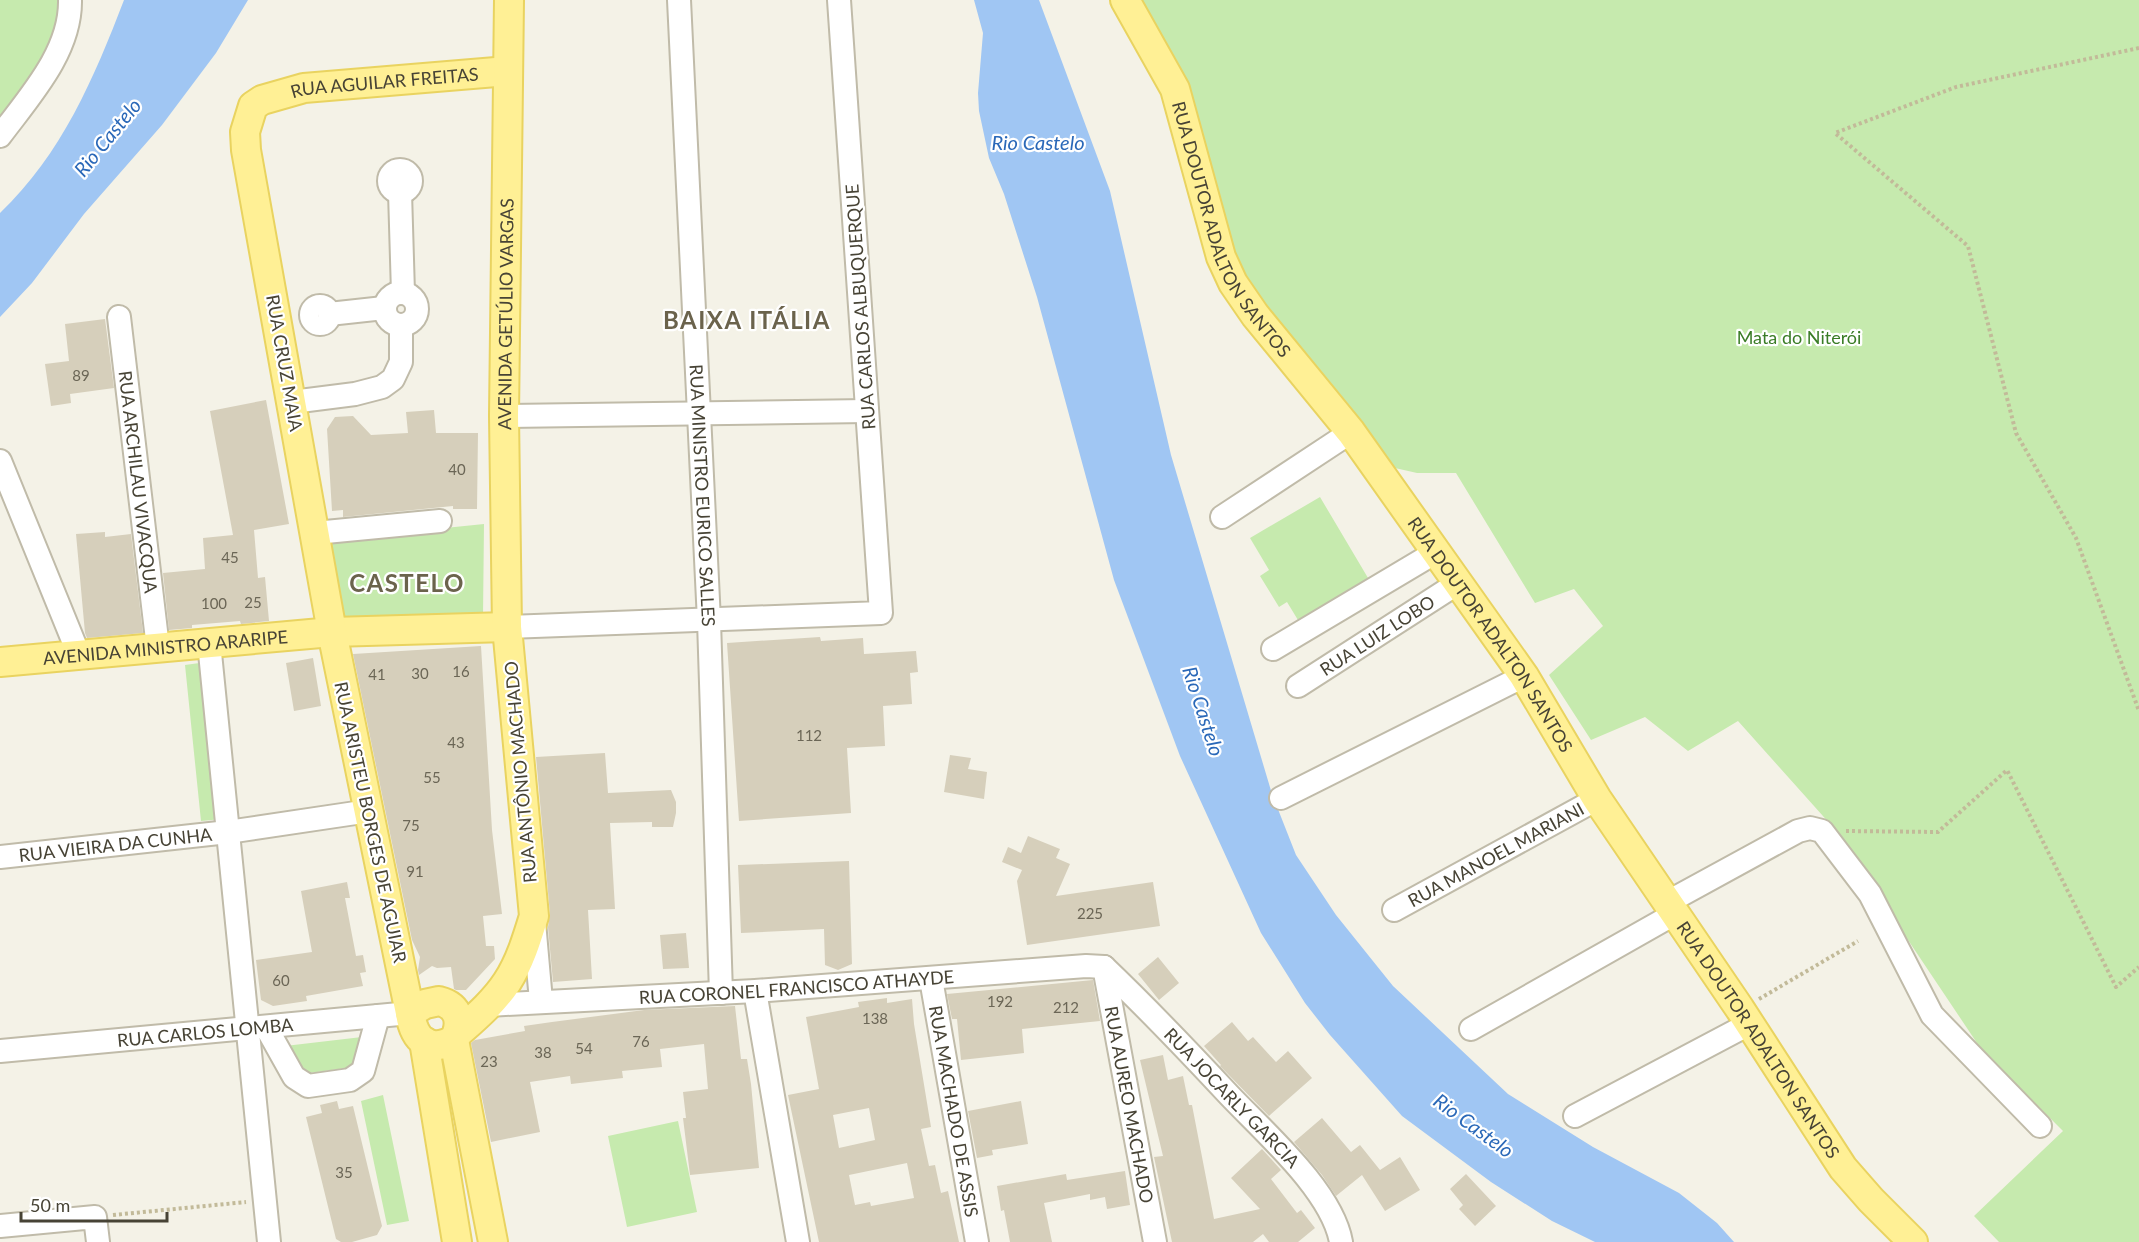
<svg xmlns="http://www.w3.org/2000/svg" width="2139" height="1242" font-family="Lato,sans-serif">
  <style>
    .green { fill: #c6eaae }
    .water { fill: #a0c6f3 }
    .building { fill: #d6cfbb; fill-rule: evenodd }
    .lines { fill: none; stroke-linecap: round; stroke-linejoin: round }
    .minor-casing { stroke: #c0bba9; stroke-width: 26 }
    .major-casing { stroke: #e9d360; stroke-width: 32 }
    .path { stroke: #c2ba99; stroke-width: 4; stroke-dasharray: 3 3; stroke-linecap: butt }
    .minor { stroke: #fff; stroke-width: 22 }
    .major { stroke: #fff095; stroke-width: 28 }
    .labels { text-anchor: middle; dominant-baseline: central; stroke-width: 4.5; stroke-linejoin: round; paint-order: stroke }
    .number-label { font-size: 15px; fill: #6b6656 }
    .street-label { font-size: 18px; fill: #474335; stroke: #fff }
    .park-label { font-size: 18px; fill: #3a7c26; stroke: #fff }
    .water-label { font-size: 20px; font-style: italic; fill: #2a68b8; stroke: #fff }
    .district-label { font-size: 24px; font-weight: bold; letter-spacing: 1.5px; fill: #6b634c; stroke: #fff }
  </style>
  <rect width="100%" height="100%" fill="#f4f2e7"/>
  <path class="green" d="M 0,0 L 66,0 L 67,24 L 0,119 Z
    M 1136,0 L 2139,0 L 2139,1242 L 1999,1242 L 1974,1216 L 2063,1131 L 1981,1049 L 1831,825 L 1738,721 L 1688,751 L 1645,717 L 1591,740 L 1549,675 L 1603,626 L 1574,589 L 1535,603 L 1456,473 L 1417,473 L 1395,468 L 1349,405 L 1320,370 L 1298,351 L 1247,289 Z
    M 1320,497 L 1371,583 L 1301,625 L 1287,602 L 1279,607 L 1260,576 L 1269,570 L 1250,538 Z
    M 484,524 L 483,616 L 342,618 L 328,540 Z
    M 221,660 L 233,818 L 201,821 L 185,665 Z
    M 362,1037 L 353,1067 L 303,1074 L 285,1046 Z
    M 383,1095 L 409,1221 L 387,1225 L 361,1101 Z
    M 678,1121 L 697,1212 L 627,1227 L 608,1136 Z"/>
  <path class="water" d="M 124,0 L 248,0 L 216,53 L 162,125 L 84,214 L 32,283 L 0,317 L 0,213 C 62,154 94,78 124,0 Z
    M 974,0 L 1039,0 L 1110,191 L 1171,455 L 1272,794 L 1296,855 L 1336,915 L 1393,986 L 1508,1094 L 1593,1147 L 1679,1193 L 1717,1223 L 1734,1242 L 1595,1242 L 1552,1221 L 1491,1182 L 1402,1116 L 1330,1035 L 1305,1003 L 1261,933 L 1180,756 L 1114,580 L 1037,297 L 1004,194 L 989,158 L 979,111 L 978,93 L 983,33 Z"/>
  <path class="building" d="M 105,319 L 114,388 L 70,394 L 71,403 L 51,406 L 45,364 L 69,361 L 65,324 Z
    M 266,400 L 289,524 L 254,530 L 258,578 L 265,577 L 269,621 L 241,624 L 240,621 L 192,625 L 192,628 L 169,630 L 163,573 L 205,569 L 203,538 L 233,535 L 210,411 Z
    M 434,410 L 436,433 L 478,433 L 477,509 L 453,509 L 453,506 L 343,517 L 343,510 L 332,511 L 327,429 L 335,417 L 353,416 L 371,435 L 408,433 L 406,412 Z
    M 105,532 L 105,537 L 131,534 L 143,633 L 87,638 L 85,633 L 76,534 Z
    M 820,637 L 821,641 L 863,638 L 864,654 L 916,651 L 918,672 L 910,673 L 912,704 L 883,706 L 885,746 L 847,748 L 851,813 L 739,821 L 727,643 Z
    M 481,646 L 492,830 L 502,914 L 483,916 L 486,946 L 494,946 L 495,959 L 466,990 L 456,990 L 454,989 L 451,967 L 437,968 L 432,966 L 419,975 L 418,970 L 420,957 L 412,940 L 353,654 Z
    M 313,658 L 321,706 L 294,711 L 286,663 Z
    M 605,753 L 608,793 L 671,790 L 676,802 L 676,813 L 673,827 L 652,827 L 652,822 L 610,823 L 615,909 L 588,910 L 592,979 L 553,982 L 548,927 L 550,914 L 536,757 Z
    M 950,755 L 971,758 L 968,769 L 987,772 L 984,799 L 944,792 Z
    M 1028,836 L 1060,849 L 1056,858 L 1070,864 L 1056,896 L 1153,882 L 1160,926 L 1027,945 L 1017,881 L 1022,870 L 1002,862 L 1008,847 L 1021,853 Z
    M 849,861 L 852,964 L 838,970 L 825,965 L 824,929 L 741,933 L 738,865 Z
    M 347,882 L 350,898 L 345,898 L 356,956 L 363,955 L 366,972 L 360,973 L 363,986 L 306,996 L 307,1001 L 273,1006 L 261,1000 L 256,960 L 312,952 L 301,891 Z
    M 686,933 L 689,968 L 663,969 L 660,935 Z
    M 1158,957 L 1179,983 L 1159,1000 L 1138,974 Z
    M 1093,980 L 1100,1021 L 1022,1029 L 1024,1053 L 961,1060 L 957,1019 L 952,1019 L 947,994 Z
    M 887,998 L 887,1003 L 912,999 L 914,1024 L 931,1127 L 921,1129 L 929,1166 L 935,1165 L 941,1193 L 948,1191 L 959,1242 L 819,1242 L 788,1095 L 819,1089 L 806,1017 L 859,1007 L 858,1002 ZM 869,1108 L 875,1140 L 839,1148 L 833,1115 ZM 907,1163 L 914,1198 L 871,1206 L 870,1202 L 855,1205 L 849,1175 Z
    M 735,1006 L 741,1059 L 747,1059 L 751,1084 L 759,1168 L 690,1175 L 683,1118 L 686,1118 L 683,1092 L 708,1089 L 704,1044 L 660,1049 L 662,1067 L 622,1071 L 623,1078 L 571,1084 L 570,1076 L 530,1082 L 540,1132 L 491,1142 L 471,1043 L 475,1040 L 525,1031 L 524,1026 L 552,1022 L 644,1010 Z
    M 1232,1022 L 1248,1041 L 1253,1037 L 1276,1062 L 1288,1051 L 1312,1078 L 1269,1116 L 1220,1066 L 1221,1065 L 1204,1046 Z
    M 1163,1055 L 1168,1080 L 1183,1076 L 1189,1105 L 1192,1105 L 1214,1219 L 1260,1209 L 1231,1178 L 1262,1149 L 1281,1170 L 1271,1179 L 1297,1213 L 1301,1210 L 1315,1228 L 1298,1242 L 1269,1242 L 1263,1234 L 1253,1242 L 1172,1242 L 1154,1157 L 1163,1156 L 1140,1060 Z
    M 337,1101 L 339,1109 L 353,1106 L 382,1226 L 377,1235 L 352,1242 L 341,1242 L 336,1239 L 306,1117 L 322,1113 L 320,1105 Z
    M 1021,1101 L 1028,1144 L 992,1150 L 993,1155 L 977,1158 L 968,1111 Z
    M 1322,1118 L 1351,1152 L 1360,1145 L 1380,1170 L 1400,1157 L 1420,1190 L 1385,1211 L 1362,1175 L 1336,1196 L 1322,1175 L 1294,1142 Z
    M 1125,1171 L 1130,1205 L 1107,1209 L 1105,1197 L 1090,1200 L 1090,1194 L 1044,1203 L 1052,1242 L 1010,1242 L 1004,1210 L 1001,1211 L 997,1186 L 1066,1174 L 1067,1180 Z
    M 1466,1174 L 1496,1206 L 1475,1226 L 1459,1209 L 1463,1205 L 1450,1189 Z"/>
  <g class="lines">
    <defs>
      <g id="minor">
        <path id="s1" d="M 679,0 L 709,621 L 721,993"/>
        <path d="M 0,136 C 29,97 71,52 70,0"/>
        <circle cx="400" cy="181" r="11"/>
        <path d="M 400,192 L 403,293"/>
        <circle cx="401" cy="309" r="16"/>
        <circle cx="320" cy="315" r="9"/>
        <path d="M 329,314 L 384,308"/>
        <path id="s2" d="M 119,317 L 158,648"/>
        <path d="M 292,402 L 355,394 L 382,387 L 393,379 L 401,362 L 401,326"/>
        <path d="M 504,416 L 867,411"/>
        <path d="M 0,461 L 79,655"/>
        <path d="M 1222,517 L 1351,432"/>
        <path d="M 315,533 L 440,521"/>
        <path d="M 507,627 L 881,613 L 839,0"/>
        <path d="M 209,643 L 269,1242"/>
        <path d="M 1273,649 L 1436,552"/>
        <path id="s3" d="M 1298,686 L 1458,583"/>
        <path d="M 1281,798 L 1524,676"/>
        <path id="s4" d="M 0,857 L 228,832 L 369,811"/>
        <path d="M 1668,902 L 1798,831 L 1810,828 L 1822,831 L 1870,894 L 1932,1015 L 2040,1126"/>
        <path id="s5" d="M 1394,910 L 1597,799"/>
        <path d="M 534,922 L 541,1001"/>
        <path id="s6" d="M 1104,967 C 1147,1008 1188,1051 1229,1095 C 1265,1133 1332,1191 1341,1242"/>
        <path id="s7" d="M 1104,967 L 1155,1242"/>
        <path id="s8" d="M 931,979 L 977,1242"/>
        <path d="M 755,991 L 798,1242"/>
        <path id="s9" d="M 488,1005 L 755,991 L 1086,966 L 1104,967"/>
        <path d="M 266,1027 L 294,1077 L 308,1086 L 350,1080 L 363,1071 L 378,1016"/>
        <path d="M 1471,1029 L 1676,913"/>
        <path id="s10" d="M 0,1051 L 410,1013"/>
        <path d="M 1575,1116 L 1749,1024"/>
        <path d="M 0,1226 L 95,1217 L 98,1242"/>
      </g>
      <g id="major">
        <path id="s11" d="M 1125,0 L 1175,89 L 1221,257 L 1233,283 L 1255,315 L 1351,432 L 1524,676 L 1597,799 L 1740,1009 L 1843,1168 L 1871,1200 L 1913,1242"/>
        <path id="s12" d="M 0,662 L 332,632 L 507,627"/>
        <path d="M 439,1001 C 459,1006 463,1022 454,1040 C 428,1053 414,1040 410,1013 L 425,1004 Z"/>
        <path id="s13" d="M 410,1013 L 332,632 L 246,150 L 245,132 L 253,106 L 262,100 L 304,88 L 508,71"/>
        <path id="s14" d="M 457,1034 C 475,1018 494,1002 507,982 C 520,962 527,939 534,916 L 507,627 L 504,416 L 509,0"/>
        <path d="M 454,1040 L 493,1242"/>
        <path d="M 424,1041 L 457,1242"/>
      </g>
    </defs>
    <use href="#minor" class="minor-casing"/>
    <use href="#major" class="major-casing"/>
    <path class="path" d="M 2139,48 L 1956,87 L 1835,133 L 1968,246 L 2016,433 L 2076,538 L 2139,711
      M 1846,831 L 1938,832 L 2007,770 L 2116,987 L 2139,967
      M 1759,999 L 1858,941
      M 113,1215 L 246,1202"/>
    <use href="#minor" class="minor"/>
    <use href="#major" class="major"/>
  </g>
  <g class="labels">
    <g class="number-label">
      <text x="81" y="375">89</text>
      <text x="457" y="469">40</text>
      <text x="230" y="557">45</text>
      <text x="253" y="602">25</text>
      <text x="214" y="603">100</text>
      <text x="461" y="671">16</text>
      <text x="420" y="673">30</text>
      <text x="377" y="674">41</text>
      <text x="809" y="735">112</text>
      <text x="456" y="742">43</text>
      <text x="432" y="777">55</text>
      <text x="411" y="825">75</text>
      <text x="415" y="871">91</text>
      <text x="1090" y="913">225</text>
      <text x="281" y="980">60</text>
      <text x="1000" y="1001">192</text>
      <text x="1066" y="1007">212</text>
      <text x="875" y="1018">138</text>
      <text x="641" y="1041">76</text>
      <text x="584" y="1048">54</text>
      <text x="543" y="1052">38</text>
      <text x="489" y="1061">23</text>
      <text x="344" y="1172">35</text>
    </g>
    <g class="street-label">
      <text stroke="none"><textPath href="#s13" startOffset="1059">RUA AGUILAR FREITAS</textPath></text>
      <text stroke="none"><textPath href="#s11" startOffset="255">RUA DOUTOR ADALTON SANTOS</textPath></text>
      <text transform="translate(860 307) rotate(-94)">RUA CARLOS ALBUQUERQUE</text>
      <text stroke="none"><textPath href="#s14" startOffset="747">AVENIDA GETÚLIO VARGAS</textPath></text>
      <text transform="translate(285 363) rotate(80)">RUA CRUZ MAIA</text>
      <text stroke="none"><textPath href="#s2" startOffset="166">RUA ARCHILAU VIVACQUA</textPath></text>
      <text stroke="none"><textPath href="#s1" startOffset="496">RUA MINISTRO EURICO SALLES</textPath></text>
      <text stroke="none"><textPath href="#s3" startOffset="94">RUA LUIZ LOBO</textPath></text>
      <text stroke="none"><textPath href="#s11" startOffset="741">RUA DOUTOR ADALTON SANTOS</textPath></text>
      <text stroke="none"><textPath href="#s12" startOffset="166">AVENIDA MINISTRO ARARIPE</textPath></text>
      <text transform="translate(520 772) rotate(-95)">RUA ANTÔNIO MACHADO</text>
      <text transform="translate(371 822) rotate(78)">RUA ARISTEU BORGES DE AGUIAR</text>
      <text stroke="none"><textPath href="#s4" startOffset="116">RUA VIEIRA DA CUNHA</textPath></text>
      <text stroke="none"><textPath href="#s5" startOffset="116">RUA MANOEL MARIANI</textPath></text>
      <text stroke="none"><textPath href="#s9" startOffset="309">RUA CORONEL FRANCISCO ATHAYDE</textPath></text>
      <text stroke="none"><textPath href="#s10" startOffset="206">RUA CARLOS LOMBA</textPath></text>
      <text stroke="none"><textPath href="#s11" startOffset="1227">RUA DOUTOR ADALTON SANTOS</textPath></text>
      <text stroke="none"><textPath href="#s6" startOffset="183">RUA JOCARLY GARCIA</textPath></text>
      <text stroke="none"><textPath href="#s7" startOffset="140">RUA AUREO MACHADO</textPath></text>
      <text stroke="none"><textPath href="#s8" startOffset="134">RUA MACHADO DE ASSIS</textPath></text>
    </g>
    <g class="park-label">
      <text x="1799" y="337">Mata do Niterói</text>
    </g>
    <g class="water-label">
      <text transform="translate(107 137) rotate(-51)">Rio Castelo</text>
      <text x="1038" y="142">Rio Castelo</text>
      <text transform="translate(1204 711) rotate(72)">Rio Castelo</text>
      <text transform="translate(1474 1125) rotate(36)">Rio Castelo</text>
    </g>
    <g class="district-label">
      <text x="747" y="319">BAIXA ITÁLIA</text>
      <text x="407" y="582">CASTELO</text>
    </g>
  </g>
  <path d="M21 1212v9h146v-9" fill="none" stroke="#474335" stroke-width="3"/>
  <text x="30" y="1212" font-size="18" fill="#474335" stroke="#ffffff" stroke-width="4.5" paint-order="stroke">50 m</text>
</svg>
